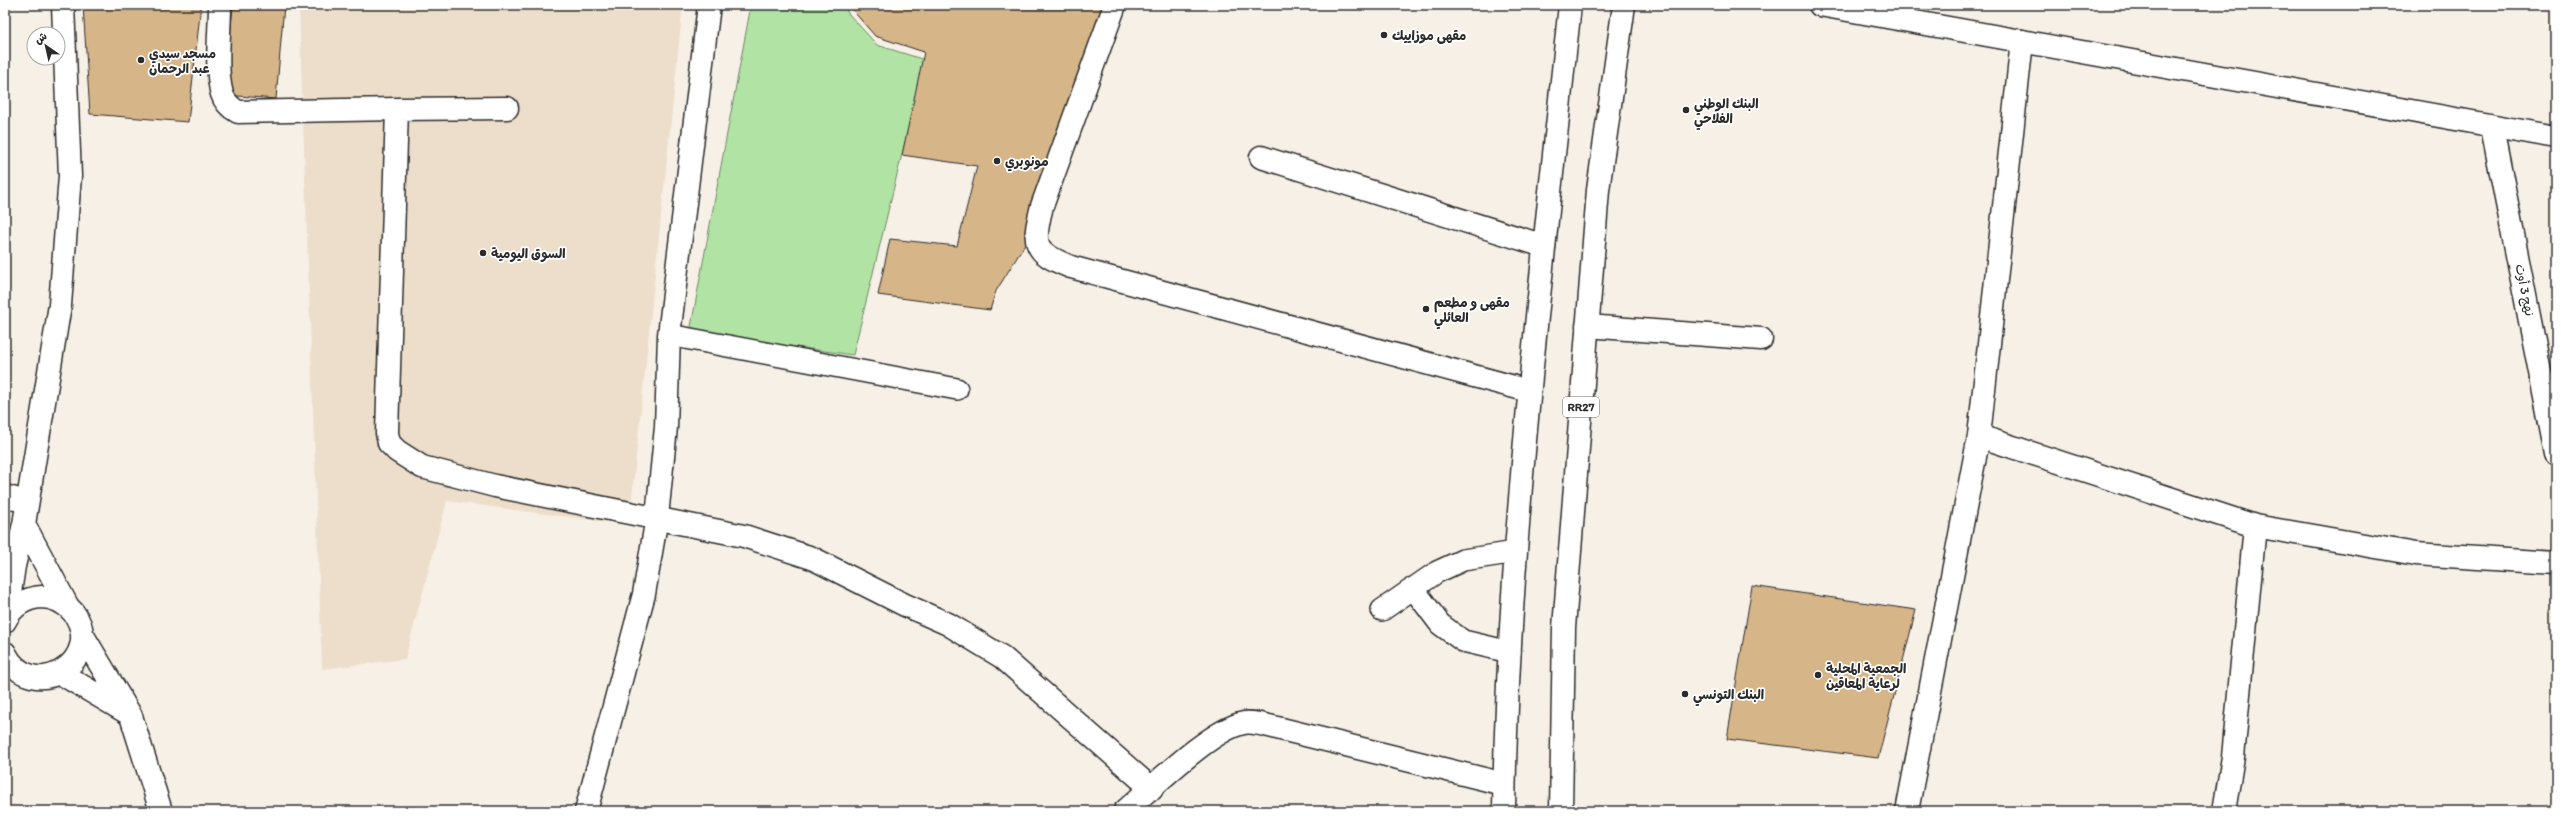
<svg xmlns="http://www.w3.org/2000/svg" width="2561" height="816" font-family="Itim,'Playpen Sans Arabic',sans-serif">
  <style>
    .built { fill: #eddecb }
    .green { fill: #b1e3a4; stroke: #6e8768 }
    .building { fill: #d6b589; stroke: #2b2b2b }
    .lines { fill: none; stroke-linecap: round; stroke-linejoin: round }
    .service-casing { stroke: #2b2b2b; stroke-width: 24 }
    .minor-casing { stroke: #2b2b2b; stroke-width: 25 }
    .tertiary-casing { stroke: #2b2b2b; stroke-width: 25 }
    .trunk-casing { stroke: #2b2b2b; stroke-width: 25 }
    .service { stroke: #fff; stroke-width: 21 }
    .minor { stroke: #fff; stroke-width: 22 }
    .tertiary { stroke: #fff; stroke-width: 22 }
    .trunk { stroke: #fff; stroke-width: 22 }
    .poi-dot { fill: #2b2b2b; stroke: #fff; stroke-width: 1.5 }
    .labels { text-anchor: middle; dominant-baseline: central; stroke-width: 3.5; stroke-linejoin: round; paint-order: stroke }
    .shield { fill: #fff; stroke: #6b6b6b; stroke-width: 1 }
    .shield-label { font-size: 12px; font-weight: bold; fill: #2b2b2b }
    .poi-label { font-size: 13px; font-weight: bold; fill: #2b2b2b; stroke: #fff; text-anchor: start }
    .street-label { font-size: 13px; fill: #2b2b2b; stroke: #fff }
  </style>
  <rect width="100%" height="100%" fill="#f7f0e7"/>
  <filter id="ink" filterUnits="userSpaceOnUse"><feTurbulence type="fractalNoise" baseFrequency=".025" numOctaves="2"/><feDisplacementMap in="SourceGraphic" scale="8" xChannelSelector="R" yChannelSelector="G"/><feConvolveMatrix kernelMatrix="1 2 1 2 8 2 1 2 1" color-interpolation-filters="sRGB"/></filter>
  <g filter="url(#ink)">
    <path class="built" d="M 299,5 L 683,5 L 629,525 L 447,501 L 405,659 L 322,669 Z"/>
    <path class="green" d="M 751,5 L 847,5 L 847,12 L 877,45 L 925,60 L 853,355 L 690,332 Z"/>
    <path class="building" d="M 83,5 L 201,5 L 188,122 L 90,114 Z
      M 233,5 L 284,5 L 276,99 L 225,95 Z
      M 848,5 L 1109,5 L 1026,243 L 996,291 L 990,310 L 878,295 L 890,239 L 957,246 L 977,166 L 902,155 L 924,52 L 875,36 Z
      M 1752,586 L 1916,610 L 1878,758 L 1727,739 Z"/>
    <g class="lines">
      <defs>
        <path id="service" d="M 669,335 L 957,389
          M 1413,588 L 1440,624 L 1463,641 L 1510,652
          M 1382,610 L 1437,572 L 1463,560 L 1516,552"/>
        <path id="minor" d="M 220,5 C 220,31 215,70 222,94 C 225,103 231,108 238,112 L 397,109 L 387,433 L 389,443 L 397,451 L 422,467 L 495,486 L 744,536 L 812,558 L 905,605 L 948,624 L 1002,657 L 1152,789
          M 1115,5 L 1042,206 C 1032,245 1033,252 1071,267 L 1529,391
          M 397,109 L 507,108
          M 2492,127 L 2556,454
          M 1261,157 L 1544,246
          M 1587,326 L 1761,339
          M 1979,436 L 2255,526 L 2416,554 L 2556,563
          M 586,811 L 644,594 L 657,517 L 666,427 L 669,335 L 709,5
          M 1125,811 C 1152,788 1211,729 1244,723 C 1253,721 1268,726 1277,728 L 1504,784
          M 1907,811 L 1979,436 L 2022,41
          M 2224,811 L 2233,757 L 2255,526"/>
        <path id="tertiary" d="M 1820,5 L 2556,137
          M 5,496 L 26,502
          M 24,524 L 68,607
          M 6,619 L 14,566 L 24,524 L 60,305 L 70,176 L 63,5
          M 5,621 C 12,607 25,598 41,597 C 53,597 65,603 73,612 C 108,658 33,708 5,653
          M 82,634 L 131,716 L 161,811
          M 60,673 L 126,712"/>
        <path id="trunk" d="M 1504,811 C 1508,541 1542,273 1570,5
          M 1561,811 L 1564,628 L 1598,190 L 1624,5"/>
      </defs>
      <use href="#service" class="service-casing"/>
      <use href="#minor" class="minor-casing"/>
      <use href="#tertiary" class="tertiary-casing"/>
      <use href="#trunk" class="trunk-casing"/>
      <use href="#service" class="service"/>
      <use href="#minor" class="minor"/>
      <use href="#tertiary" class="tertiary"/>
      <use href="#trunk" class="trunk"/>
    </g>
  </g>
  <g class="poi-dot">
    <circle cx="1384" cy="35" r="4"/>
    <circle cx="141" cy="60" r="4"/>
    <circle cx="1686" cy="110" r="4"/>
    <circle cx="997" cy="161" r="4"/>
    <circle cx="483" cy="253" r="4"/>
    <circle cx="1426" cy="309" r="4"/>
    <circle cx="1818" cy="675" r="4"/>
    <circle cx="1685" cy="694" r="4"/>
  </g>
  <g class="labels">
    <rect class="shield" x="1563" y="397" width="36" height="20" rx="3"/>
    <g class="shield-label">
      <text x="1581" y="407">RR27</text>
    </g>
    <g class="poi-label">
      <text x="1392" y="35">مقهى موزاييك</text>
      <text x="149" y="53">مسجد سيدي<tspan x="149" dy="15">عبد الرحمان</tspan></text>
      <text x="1694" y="103">البنك الوطني<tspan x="1694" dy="15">الفلاحي</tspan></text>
      <text x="1005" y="161">مونوبري</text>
      <text x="491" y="253">السوق اليومية</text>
      <text x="1434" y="302">مقهى و مطعم<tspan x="1434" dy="15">العائلي</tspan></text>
      <text x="1826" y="668">الجمعية المحلية<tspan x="1826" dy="15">لرعاية المعاقين</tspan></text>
      <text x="1693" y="694">البنك التونسي</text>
    </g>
    <g class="street-label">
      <text transform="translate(2525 290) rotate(79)">نهج 3 أوت</text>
    </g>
  </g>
  <rect width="2561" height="816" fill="none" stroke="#fff" stroke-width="20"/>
  <rect x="10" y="10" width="2541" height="796" fill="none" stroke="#2b2b2b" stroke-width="1.5" filter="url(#ink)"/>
  <g transform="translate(46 46) rotate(326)"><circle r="19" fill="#ffffff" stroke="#aaaaaa"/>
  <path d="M0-3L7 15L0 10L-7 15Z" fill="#2b2b2b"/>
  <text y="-6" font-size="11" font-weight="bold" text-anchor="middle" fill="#2b2b2b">ش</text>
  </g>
</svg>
